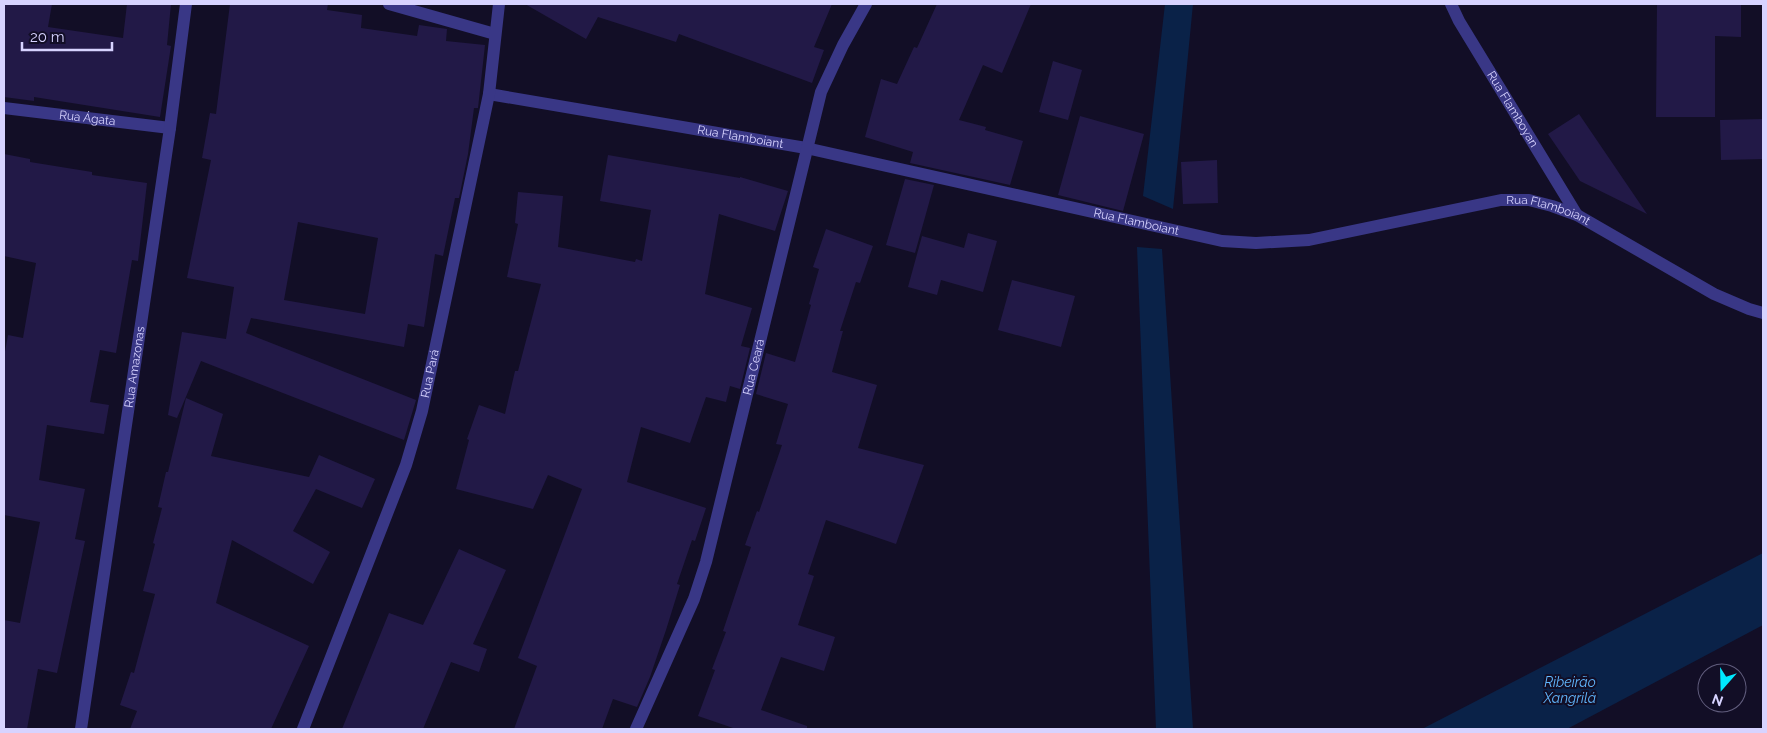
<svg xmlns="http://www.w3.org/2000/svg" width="1767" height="733" font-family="Raleway,sans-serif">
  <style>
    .water { fill: #0a2248 }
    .building { fill: #221947; fill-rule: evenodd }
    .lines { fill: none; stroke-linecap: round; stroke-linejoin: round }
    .street { stroke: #393786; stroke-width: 12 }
    .labels { text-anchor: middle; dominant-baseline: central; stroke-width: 4; stroke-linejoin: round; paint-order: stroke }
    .street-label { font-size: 12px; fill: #d7d3ff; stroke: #120e26 }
    .water-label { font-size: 14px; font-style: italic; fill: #61b8ff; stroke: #120e26 }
  </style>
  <rect width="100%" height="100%" fill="#120e26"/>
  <path class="water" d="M 1165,4 L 1193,4 L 1173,209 L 1143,196 Z
    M 1137,247 L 1162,249 L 1193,729 L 1156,729 Z
    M 1763,553 L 1763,625 L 1567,729 L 1422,729 Z"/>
  <path class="building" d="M 4,4 L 52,4 L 48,27 L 123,38 L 127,4 L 171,4 L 167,45 L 171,46 L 160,117 L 34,97 L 34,101 L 4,97 Z
    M 230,4 L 328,4 L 327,10 L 362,15 L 361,28 L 417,36 L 419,25 L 447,29 L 446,41 L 485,45 L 478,108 L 474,108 L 468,154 L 459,198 L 455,198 L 443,256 L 435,254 L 424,327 L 408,324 L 404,347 L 251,318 L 246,333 L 416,400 L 404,440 L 201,361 L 177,418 L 168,415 L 182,332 L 226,339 L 234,287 L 187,278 L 211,160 L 202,158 L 210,113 L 216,114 ZM 298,222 L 378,238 L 365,314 L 284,300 Z
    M 525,4 L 832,4 L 814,47 L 824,50 L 812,83 L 679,34 L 676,42 L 598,17 L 586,39 Z
    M 937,4 L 1031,4 L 1002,73 L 983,65 L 959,120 L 986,127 L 985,130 L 1023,141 L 1010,185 L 910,163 L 913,152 L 865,137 L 881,79 L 897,84 L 914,47 L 917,48 Z
    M 1657,4 L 1741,4 L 1741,37 L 1715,36 L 1715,117 L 1656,117 Z
    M 1053,61 L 1082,70 L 1068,120 L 1039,112 Z
    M 1579,114 L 1647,214 L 1580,181 L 1548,134 Z
    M 1080,116 L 1144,134 L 1123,211 L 1058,195 Z
    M 1763,119 L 1763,159 L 1721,160 L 1720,120 Z
    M 4,154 L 30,159 L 30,162 L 92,172 L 92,175 L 147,183 L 138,261 L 132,260 L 116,353 L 100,350 L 90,402 L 109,405 L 104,434 L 47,425 L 39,480 L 85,489 L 75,539 L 85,541 L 57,673 L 38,669 L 27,729 L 4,729 L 4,620 L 20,623 L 40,522 L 4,515 L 4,357 L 8,335 L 23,338 L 36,263 L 4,256 Z
    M 608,155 L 740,178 L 740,177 L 788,191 L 775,231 L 719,214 L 705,294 L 752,308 L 741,346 L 750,348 L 740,389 L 730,386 L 726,402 L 706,397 L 690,443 L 641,427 L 627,482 L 706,508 L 695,541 L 692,540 L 677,584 L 680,585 L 666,630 L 650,677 L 637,707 L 613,699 L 602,729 L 514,729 L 537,666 L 518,658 L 582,489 L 548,475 L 533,509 L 456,489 L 469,440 L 467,439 L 479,405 L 505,414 L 515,371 L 518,371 L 541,284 L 507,277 L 518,224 L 515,223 L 518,192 L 563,196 L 558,247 L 635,262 L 636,259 L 642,261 L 651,210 L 600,201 Z
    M 1217,160 L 1218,203 L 1183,204 L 1181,162 Z
    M 905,179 L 934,185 L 915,253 L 886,245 Z
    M 826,229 L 873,246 L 860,283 L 856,282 L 840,331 L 843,331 L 832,372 L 877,385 L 858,448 L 924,465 L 896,544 L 826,520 L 808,574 L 814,576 L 798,625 L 835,637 L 824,671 L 781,657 L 761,710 L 807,726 L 807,729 L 736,729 L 698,716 L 715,670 L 712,669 L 726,632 L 723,631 L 751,547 L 745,545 L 757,511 L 759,512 L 782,445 L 776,444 L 788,404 L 756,394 L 766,353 L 795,362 L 811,305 L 809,304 L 819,269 L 813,267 Z
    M 968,233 L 997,241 L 983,292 L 941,280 L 937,295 L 908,287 L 922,236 L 964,248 Z
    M 1012,280 L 1075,296 L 1061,347 L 998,330 Z
    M 186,398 L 223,414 L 211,456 L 309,477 L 319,455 L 375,479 L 362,508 L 316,489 L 293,531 L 330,552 L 313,584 L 232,540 L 216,603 L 309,646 L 271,729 L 130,729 L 137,711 L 120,705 L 131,672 L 134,673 L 155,594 L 143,591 L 155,544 L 153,543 L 162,508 L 158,507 L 166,472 L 168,472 Z
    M 459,549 L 506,570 L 473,644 L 487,649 L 479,672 L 451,662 L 423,729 L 342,729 L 389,613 L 423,625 Z"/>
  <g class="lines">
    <g class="street">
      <path d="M 389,4 L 495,34"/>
      <path id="s1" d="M 1451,4 L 1459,21 L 1577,215"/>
      <path id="s2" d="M 489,94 L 806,148 L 1222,241 L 1256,243 L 1309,240 L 1501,200 L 1529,200 L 1552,206 L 1577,215 L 1714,294 L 1749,309 L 1763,313"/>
      <path id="s3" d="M 4,108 L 170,128"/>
      <path id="s4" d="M 81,729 L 170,128 L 186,4"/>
      <path id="s5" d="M 303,729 L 406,465 L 422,411 L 489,94 L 499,4"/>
      <path id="s6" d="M 636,729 L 694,599 L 706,562 L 821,92 L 843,45 L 866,4"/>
    </g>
  </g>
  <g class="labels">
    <g class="street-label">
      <text stroke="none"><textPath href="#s1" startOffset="122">Rua Flamboyan</textPath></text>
      <text stroke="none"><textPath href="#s3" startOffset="84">Rua Ágata</textPath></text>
      <text stroke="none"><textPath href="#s2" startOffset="255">Rua Flamboiant</textPath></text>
      <text stroke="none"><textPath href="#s2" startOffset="1080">Rua Flamboiant</textPath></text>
      <text stroke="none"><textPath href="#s2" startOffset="660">Rua Flamboiant</textPath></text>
      <text stroke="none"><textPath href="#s4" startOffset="366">Rua Amazonas</textPath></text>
      <text stroke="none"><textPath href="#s6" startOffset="382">Rua Ceará</textPath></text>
      <text stroke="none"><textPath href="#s5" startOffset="378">Rua Pará</textPath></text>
    </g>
    <g class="water-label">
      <text x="1570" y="682">Ribeirão<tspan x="1570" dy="16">Xangrilá</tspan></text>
    </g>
  </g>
  <rect width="1767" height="733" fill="none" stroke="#d7d3ff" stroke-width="10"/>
  <g transform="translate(1722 688) rotate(200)"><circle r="24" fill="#120e26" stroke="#615d7d"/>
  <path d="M0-4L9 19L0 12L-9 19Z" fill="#00e8fe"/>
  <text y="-8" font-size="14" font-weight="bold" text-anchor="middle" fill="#d7d3ff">N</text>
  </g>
  <path d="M22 42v8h90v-8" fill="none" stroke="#d7d3ff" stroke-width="2.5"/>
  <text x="30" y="42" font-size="15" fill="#d7d3ff" stroke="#120e26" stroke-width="4" paint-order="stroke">20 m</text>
</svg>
